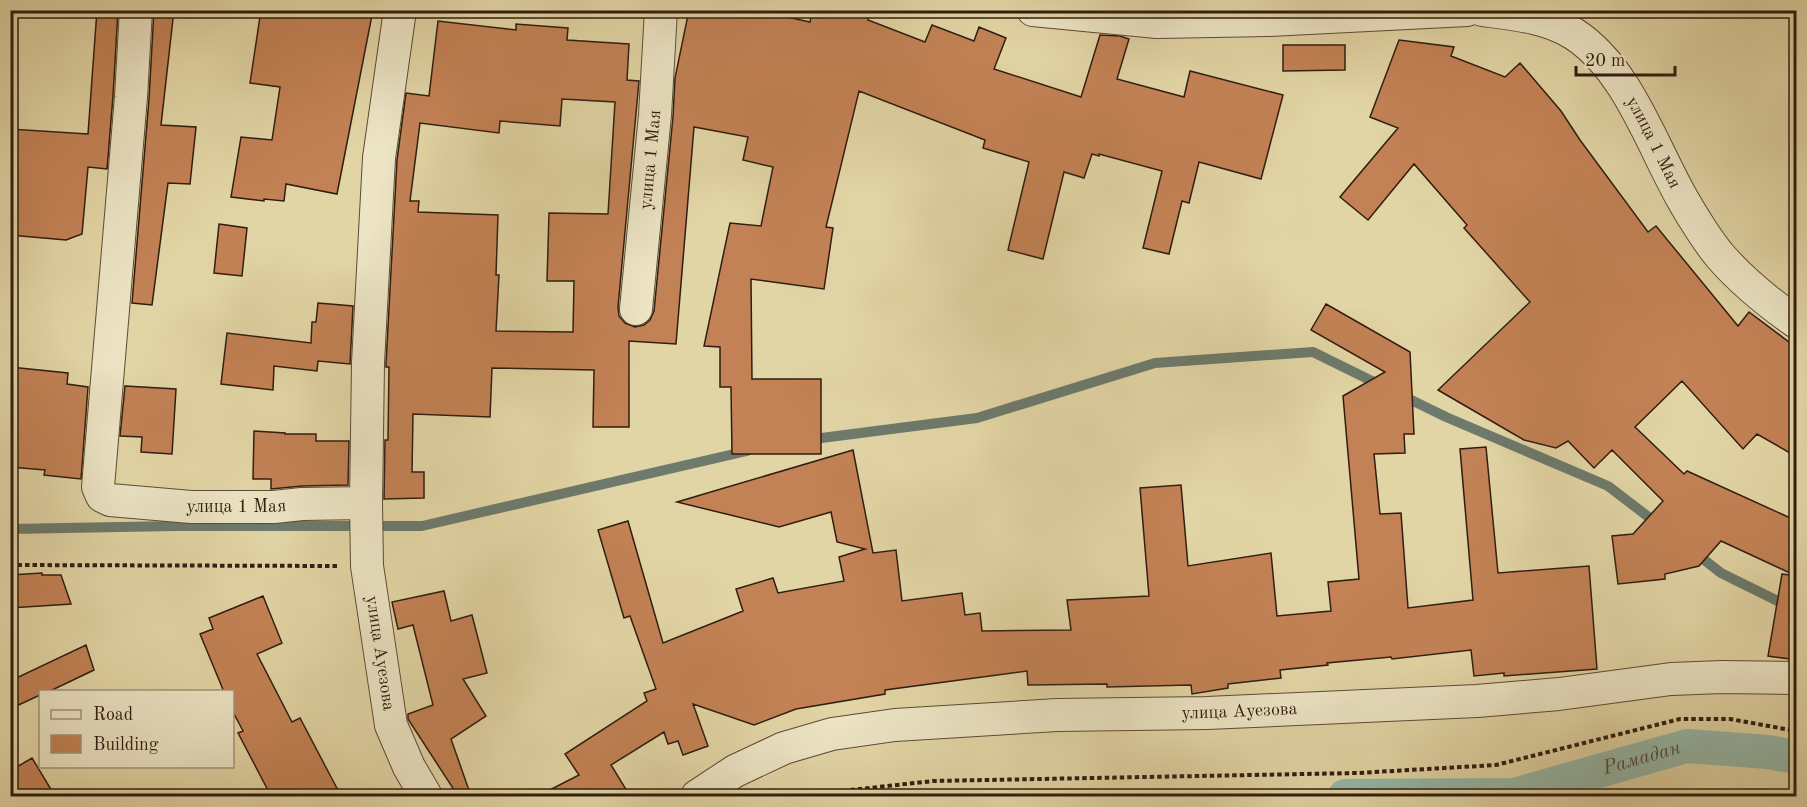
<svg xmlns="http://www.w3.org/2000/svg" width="1807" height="807" font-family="'Old Standard TT',serif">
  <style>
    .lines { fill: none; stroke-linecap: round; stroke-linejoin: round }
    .stream { stroke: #6d7a6c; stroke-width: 10 }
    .canal { stroke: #95b8a9; stroke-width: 34 }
    .building { fill: #c38255; stroke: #301d10; stroke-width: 1.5; fill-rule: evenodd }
    .street-casing { stroke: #5c4b35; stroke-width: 34 }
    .path { stroke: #301d10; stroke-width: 4; stroke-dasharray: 4.5 3; stroke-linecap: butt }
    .street { stroke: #ece4c4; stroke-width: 32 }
    .labels { text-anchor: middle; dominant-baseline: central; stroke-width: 4.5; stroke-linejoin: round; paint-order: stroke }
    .street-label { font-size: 18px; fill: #301d10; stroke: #ece4c4 }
    .water-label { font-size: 20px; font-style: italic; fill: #4e4c3e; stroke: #ece4c4 }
  </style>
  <rect width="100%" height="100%" fill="#e2d5a5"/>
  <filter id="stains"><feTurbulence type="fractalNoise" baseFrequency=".00333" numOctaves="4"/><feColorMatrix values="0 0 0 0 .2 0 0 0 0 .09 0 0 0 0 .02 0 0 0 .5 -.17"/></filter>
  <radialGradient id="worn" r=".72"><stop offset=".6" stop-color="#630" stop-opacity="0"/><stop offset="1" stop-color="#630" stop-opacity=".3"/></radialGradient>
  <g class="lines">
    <path class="stream" d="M 1401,395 L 1446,417 L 1608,486 L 1659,525
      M 806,440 L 977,418 L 1155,363 L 1313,352 L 1382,386
      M 10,529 L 176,526 L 422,526 L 747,451
      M 1693,551 L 1721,573 L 1788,606"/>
    <path class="canal" id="s1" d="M 1345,796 L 1514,795 L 1687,746 L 1768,752 L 1796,757"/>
  </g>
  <path class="building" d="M 97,10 L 118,10 L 113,96 L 107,169 L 88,167 L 82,234 L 66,240 L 10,235 L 10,129 L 88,134 Z
    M 154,10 L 174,10 L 161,125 L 196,127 L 190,184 L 168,183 L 152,305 L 132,303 L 149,99 Z
    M 261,10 L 373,10 L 337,194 L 286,184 L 284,201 L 264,199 L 264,201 L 231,197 L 241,137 L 272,140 L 280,87 L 250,83 Z
    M 689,10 L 755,10 L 810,22 L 812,10 L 870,10 L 868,20 L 925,42 L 932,25 L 974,41 L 979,27 L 1006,38 L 994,69 L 1081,97 L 1100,35 L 1120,36 L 1129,39 L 1117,79 L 1184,97 L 1190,71 L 1283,95 L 1261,179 L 1199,162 L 1189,203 L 1182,201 L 1169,254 L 1143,248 L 1162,171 L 1099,154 L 1099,156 L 1092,154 L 1084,178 L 1064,172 L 1043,259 L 1008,250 L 1029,162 L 983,148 L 985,140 L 859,91 L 826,227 L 833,228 L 824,289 L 751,279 L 752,379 L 821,379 L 821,454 L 732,454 L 731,387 L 720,387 L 720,347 L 704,346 L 730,223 L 761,226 L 773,167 L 743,160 L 748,137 L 694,127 L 676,344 L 629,341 L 629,427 L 593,427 L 594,370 L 492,368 L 490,417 L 413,414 L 412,472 L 424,472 L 424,498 L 384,499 L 385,440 L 388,440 L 389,367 L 386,367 L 386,364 L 397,160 L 406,93 L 429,96 L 438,21 L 516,30 L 516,24 L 568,28 L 567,40 L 629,44 L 627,80 L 639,81 L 618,307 L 619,316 L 625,323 L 635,327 L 644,325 L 650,320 L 654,311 L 673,117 L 675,78 ZM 562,99 L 615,102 L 608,214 L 549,213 L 547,281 L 574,281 L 573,332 L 496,331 L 499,275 L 496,275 L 498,215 L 418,212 L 419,201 L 410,201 L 420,123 L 499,133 L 500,121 L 560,126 Z
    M 1399,40 L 1454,47 L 1451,56 L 1505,77 L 1520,63 L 1561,111 L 1580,140 L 1648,232 L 1656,226 L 1738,326 L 1749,312 L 1797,348 L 1797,457 L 1757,434 L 1743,449 L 1682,381 L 1635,427 L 1684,474 L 1687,471 L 1797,521 L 1797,558 L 1790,573 L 1721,541 L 1699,566 L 1665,574 L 1665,579 L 1618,584 L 1612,536 L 1633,534 L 1663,501 L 1612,450 L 1594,468 L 1568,441 L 1556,448 L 1524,440 L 1438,390 L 1530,302 L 1464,228 L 1467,225 L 1414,164 L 1368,220 L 1340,197 L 1398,128 L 1370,117 Z
    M 1283,45 L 1345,45 L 1345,70 L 1283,71 Z
    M 219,224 L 247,228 L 242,276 L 214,273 Z
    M 318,303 L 353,306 L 350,364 L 318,361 L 317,371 L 274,366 L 273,390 L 221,384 L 227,333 L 311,343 L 312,322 L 316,322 Z
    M 1326,304 L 1410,352 L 1414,434 L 1404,434 L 1405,453 L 1374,454 L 1380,514 L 1401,513 L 1408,608 L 1473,600 L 1460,449 L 1486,447 L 1498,573 L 1589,566 L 1597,669 L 1504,676 L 1504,673 L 1474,676 L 1471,650 L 1392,659 L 1391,657 L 1327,663 L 1328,665 L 1280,670 L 1281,678 L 1228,684 L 1228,688 L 1192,694 L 1191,685 L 1107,687 L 1107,684 L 1028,685 L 1027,671 L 885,690 L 885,694 L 796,709 L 754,725 L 693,704 L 708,746 L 683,755 L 678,741 L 668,744 L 664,732 L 611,765 L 630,796 L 538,796 L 579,775 L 565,754 L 647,701 L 644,693 L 656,689 L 630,616 L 624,618 L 598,530 L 628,521 L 663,643 L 743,611 L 736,589 L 773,578 L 778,593 L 844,581 L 839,557 L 865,549 L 837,542 L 831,512 L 779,527 L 677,502 L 853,450 L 873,553 L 896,550 L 902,601 L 962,593 L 965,615 L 980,613 L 982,631 L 1071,630 L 1067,600 L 1149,596 L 1140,488 L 1181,485 L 1188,566 L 1271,553 L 1277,616 L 1331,611 L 1328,582 L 1359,579 L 1343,396 L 1385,372 L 1311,330 Z
    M 10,367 L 68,373 L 67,384 L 88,387 L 81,479 L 44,475 L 45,470 L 10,467 Z
    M 125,386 L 176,389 L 172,454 L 141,452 L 142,437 L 120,436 Z
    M 254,431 L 285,433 L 285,434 L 316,434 L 316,441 L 349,441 L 348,485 L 302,486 L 271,489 L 271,479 L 253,479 Z
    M 42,573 L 42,575 L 61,575 L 71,604 L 10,608 L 10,575 Z
    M 1782,574 L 1797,576 L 1797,660 L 1768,656 Z
    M 444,591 L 451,621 L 472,615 L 487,673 L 463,679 L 486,716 L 451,739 L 471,796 L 458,796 L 408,719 L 408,714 L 433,705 L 413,625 L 398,629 L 392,602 Z
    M 263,596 L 282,643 L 257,654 L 292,722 L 300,718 L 341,796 L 271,796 L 238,733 L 243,731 L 232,710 L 232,692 L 224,692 L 200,634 L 213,629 L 209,618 Z
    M 86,645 L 94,670 L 48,692 L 40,692 L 40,695 L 10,709 L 10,681 Z
    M 32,758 L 55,796 L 10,796 L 10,771 Z"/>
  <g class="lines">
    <defs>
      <g id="street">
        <path id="s2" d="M 136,10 L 131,97 L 98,487 L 102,496 L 110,500 L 191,507 L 274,507 L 302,504 L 366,503"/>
        <path id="s3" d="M 400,10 L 379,158 L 368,363 L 366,503 L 367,566 L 391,725 L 409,767 L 426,796"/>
        <path d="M 1033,10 L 1157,22 L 1269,20 L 1467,10"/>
        <path id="s4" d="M 1482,10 C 1513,14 1547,17 1574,34 C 1628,69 1652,146 1683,200 C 1692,216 1709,243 1721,257 C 1743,282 1769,303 1796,322"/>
        <path id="s5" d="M 636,309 L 655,115 L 661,10"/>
        <path id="s6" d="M 697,796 L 735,771 L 784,748 L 832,734 L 895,725 L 1057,715 L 1207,713 L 1477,701 L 1559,694 L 1671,679 L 1722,677 L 1796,678"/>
      </g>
    </defs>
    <use href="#street" class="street-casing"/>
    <path class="path" d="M 10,565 L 337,566
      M 821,796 L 833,792 L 933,781 L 1358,773 L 1496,765 L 1680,719 L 1730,719 L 1796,731"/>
    <use href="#street" class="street"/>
  </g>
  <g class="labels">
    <g class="street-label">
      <text stroke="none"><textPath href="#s4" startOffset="232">улица 1 Мая</textPath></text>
      <text stroke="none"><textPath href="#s5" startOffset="150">улица 1 Мая</textPath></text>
      <text stroke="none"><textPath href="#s2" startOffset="624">улица 1 Мая</textPath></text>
      <text stroke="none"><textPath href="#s3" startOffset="646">улица Ауезова</textPath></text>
      <text stroke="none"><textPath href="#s6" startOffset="558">улица Ауезова</textPath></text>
    </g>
    <g class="water-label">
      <text stroke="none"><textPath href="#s1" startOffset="302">Рамадан</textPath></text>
    </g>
  </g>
  <rect width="1807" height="807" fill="none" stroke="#e2d5a5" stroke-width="36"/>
  <rect x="12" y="12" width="1783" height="783" fill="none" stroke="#301d10" stroke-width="3"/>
  <rect x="18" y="18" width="1771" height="771" fill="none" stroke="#301d10" stroke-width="1.5"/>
  <rect x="39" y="690" width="195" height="78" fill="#ece4c4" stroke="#a1947c" stroke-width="1.5"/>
  <rect x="51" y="710" width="30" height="9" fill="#ece4c4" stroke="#a1947c" stroke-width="1.5"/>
  <text x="93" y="720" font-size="18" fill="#301d10">Road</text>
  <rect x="51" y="735" width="30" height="18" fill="#c38255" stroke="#a1947c" stroke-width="1.5"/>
  <text x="93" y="750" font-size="18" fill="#301d10">Building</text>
  <path d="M1576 66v9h99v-9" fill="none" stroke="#301d10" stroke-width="3"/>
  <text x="1585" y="66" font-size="18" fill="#301d10" stroke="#ece4c4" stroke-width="4.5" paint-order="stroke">20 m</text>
  <rect width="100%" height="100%" filter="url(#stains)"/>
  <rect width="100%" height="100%" fill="url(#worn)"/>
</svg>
